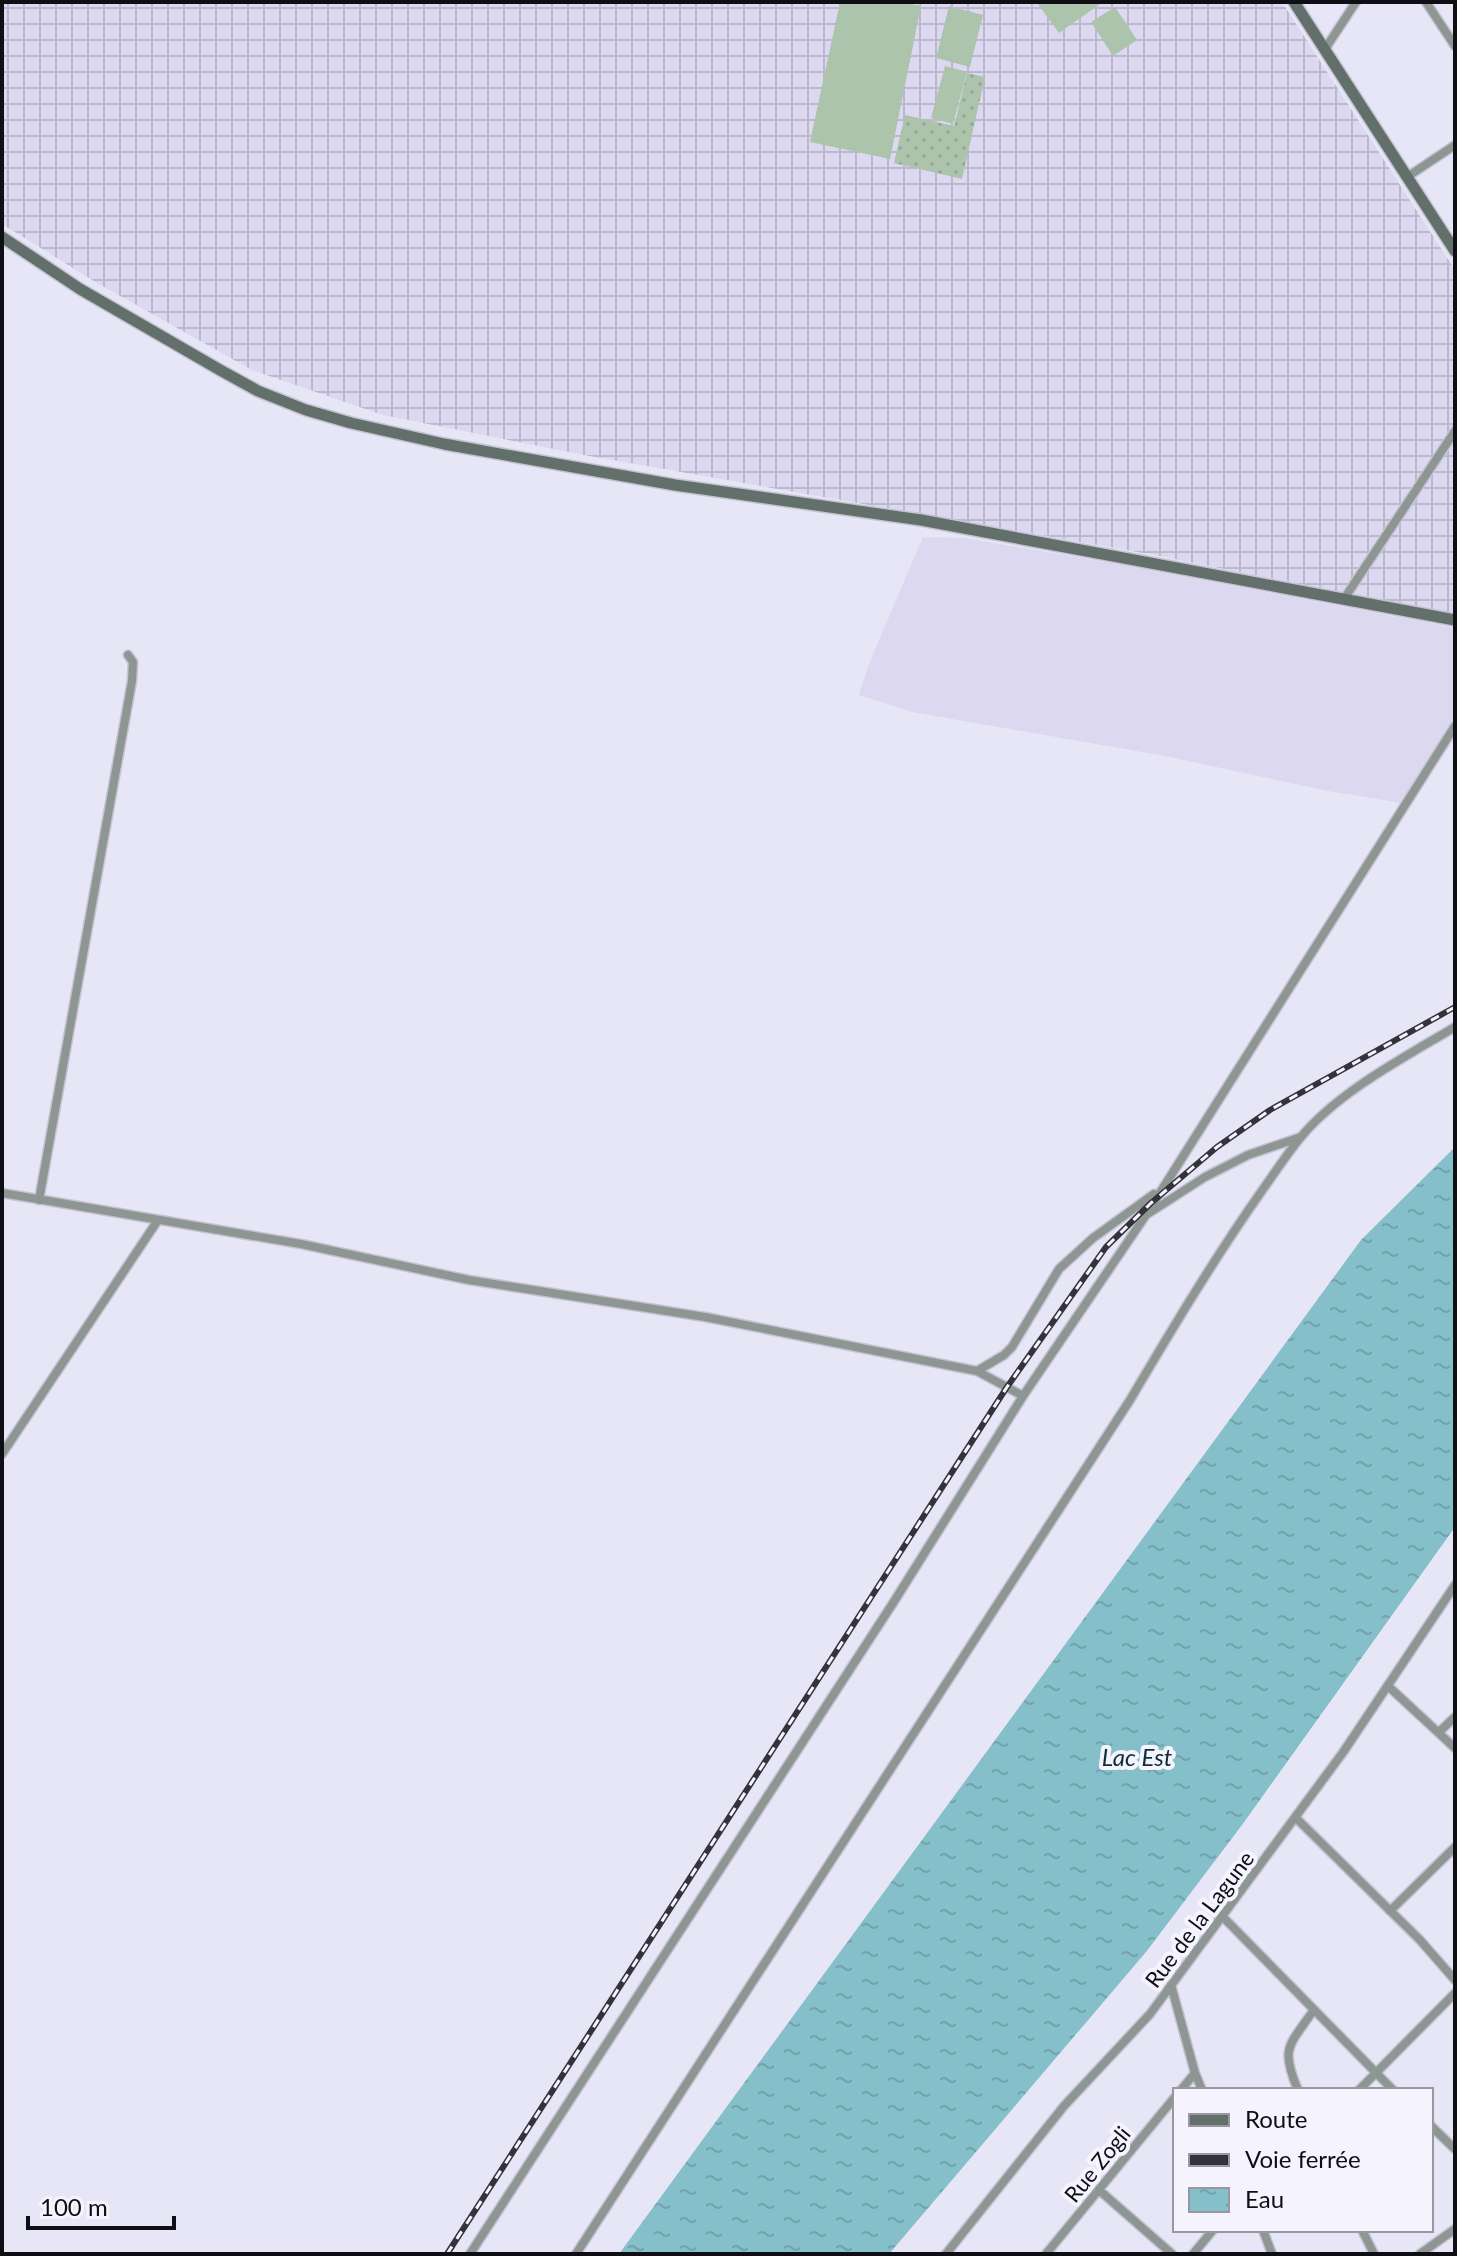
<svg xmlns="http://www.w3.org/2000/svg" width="1457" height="2256" font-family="Lato,sans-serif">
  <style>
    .built { fill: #dbd8f0 }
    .industrial { fill: url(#industrial-grid) }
    .grass { fill: #adc4ac }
    .park { fill: url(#park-dots) }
    .water { fill: url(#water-ripples) }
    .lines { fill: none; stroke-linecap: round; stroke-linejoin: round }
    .street-casing { stroke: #c4c3d2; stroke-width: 11 }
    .secondary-casing { stroke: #c4c3d2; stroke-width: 14 }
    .street { stroke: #8e9693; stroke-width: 8 }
    .secondary { stroke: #636f6b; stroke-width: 11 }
    .rail-casing { stroke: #34333b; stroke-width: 6 }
    .rail { stroke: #f5f4fe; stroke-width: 3; stroke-dasharray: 9; stroke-linecap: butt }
    .labels { text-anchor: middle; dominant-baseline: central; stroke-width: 8; stroke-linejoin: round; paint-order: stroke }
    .street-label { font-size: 22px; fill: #0f0e14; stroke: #f5f4fe }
    .water-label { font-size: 24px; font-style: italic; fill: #102e33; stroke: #f5f4fe }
  </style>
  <defs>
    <pattern id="industrial-grid" width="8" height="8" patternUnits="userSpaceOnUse" patternTransform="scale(2)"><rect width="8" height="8" fill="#dbd8f0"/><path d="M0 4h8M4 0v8" fill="none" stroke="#bbb8cd"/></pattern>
    <pattern id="park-dots" width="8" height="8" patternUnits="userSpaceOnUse" patternTransform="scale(2)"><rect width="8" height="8" fill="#adc4ac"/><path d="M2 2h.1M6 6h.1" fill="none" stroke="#94a793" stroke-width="1.8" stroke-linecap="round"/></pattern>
    <pattern id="water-ripples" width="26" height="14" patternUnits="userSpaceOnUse" patternTransform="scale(2)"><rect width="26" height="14" fill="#85bfca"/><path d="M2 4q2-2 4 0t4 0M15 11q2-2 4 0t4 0" fill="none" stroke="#72a3ad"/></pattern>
  </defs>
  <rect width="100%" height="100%" fill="#e7e6f6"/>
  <path class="built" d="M 923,537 L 964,538 L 1117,564 L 1455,628 L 1455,719 L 1402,803 L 1328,791 L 1165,756 L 912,712 L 859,695 L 868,666 Z"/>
  <path class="industrial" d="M 2,2 L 1282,2 L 1455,270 L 1455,615 L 1154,555 L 584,455 L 383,415 L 252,370 L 97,283 L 2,224 Z"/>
  <path class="grass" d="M 840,2 L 901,2 L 921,6 L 890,159 L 810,142 Z
    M 1041,2 L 1103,2 L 1059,33 L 1038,4 Z
    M 949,6 L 983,15 L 970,67 L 936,58 Z
    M 1115,7 L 1137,40 L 1113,56 L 1091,22 Z
    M 945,66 L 967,72 L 953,124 L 931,118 Z"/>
  <path class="park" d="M 967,73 L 985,77 L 962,179 L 894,163 L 905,115 L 954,126 Z"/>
  <path class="water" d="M 1455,1147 L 1455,1527 L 1242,1825 L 1146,1952 L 889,2254 L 619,2254 L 1361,1240 Z"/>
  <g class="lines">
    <defs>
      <path id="street" d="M 1426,2 L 1455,46
        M 1325,49 L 1356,2
        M 1407,177 L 1455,145
        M 1344,599 L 1455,431
        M 2,1193 L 301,1244 L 469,1280 L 705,1317 L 977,1371 L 1023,1396
        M 39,1200 L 132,681 L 133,662 L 128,655
        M 1146,1215 L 1205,1177 L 1248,1155 L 1301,1137
        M 977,1371 L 1004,1355 L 1012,1347 L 1059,1269 L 1093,1238 L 1154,1194
        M 2,1454 L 158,1220
        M 1388,1686 L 1455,1748
        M 1439,1732 L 1455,1717
        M 1296,1818 L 1420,1940 L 1455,1980
        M 1390,1911 L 1455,1847
        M 1221,1915 L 1393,2090
        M 1171,1985 L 1195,2073 L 1202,2090
        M 1181,2090 L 1195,2073
        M 1298,2090 C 1280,2048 1289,2046 1313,2011
        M 1359,2090 L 1455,1993
        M 1431,2126 L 1455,2149
        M 1099,2190 L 1172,2254
        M 1263,2230 L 1272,2254
        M 1362,2230 L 1374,2254
        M 470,2254 L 895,1600 L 1023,1396 L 1146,1215 L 1455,726
        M 576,2254 L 1130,1400 C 1172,1329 1214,1259 1261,1192 C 1274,1174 1286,1155 1301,1137 C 1338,1092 1405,1057 1455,1027
        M 946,2254 L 1064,2106 L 1150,2014 L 1344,1751 L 1455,1585
        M 1046,2254 L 1175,2097
        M 1193,2254 L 1213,2230
        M 1420,2254 L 1455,2229"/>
      <path id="secondary" d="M 1294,2 L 1455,251
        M 2,237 L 80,289 L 220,370 L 258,391 L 306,410 L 351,423 L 444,444 L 675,485 L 921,520 L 1455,620"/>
    </defs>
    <use href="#street" class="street-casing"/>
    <use href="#secondary" class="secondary-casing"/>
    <use href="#street" class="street"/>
    <use href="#secondary" class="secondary"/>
    <defs>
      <path id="rail" d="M 447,2254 L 1007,1387 L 1106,1247 L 1151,1203 L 1217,1147 L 1270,1110 L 1455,1007"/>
    </defs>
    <use href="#rail" class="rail-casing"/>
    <use href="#rail" class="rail"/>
  </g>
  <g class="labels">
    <g class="street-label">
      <text transform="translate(1199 1919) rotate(-53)">Rue de la Lagune</text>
      <text transform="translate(1097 2164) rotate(-51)">Rue Zogli</text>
    </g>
    <g class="water-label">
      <text x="1137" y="1756">Lac Est</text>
    </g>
  </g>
  <rect width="1457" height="2256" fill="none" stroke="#0f0e14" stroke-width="8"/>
  <rect x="1173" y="2088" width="260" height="144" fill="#f5f4fe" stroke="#9998a0" stroke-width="2"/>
  <rect x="1189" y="2114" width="40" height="12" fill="#636f6b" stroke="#9998a0" stroke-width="2"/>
  <text x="1245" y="2128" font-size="24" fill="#0f0e14">Route</text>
  <rect x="1189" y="2154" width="40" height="12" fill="#34333b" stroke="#9998a0" stroke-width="2"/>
  <text x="1245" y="2168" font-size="24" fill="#0f0e14">Voie ferrée</text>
  <rect x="1189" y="2188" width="40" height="24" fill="url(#water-ripples)" stroke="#9998a0" stroke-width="2"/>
  <text x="1245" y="2208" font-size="24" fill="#0f0e14">Eau</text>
  <path d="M28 2216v12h146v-12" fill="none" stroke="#0f0e14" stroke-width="4"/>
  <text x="40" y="2216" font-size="24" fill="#0f0e14" stroke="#f5f4fe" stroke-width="6" paint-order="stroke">100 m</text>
</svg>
